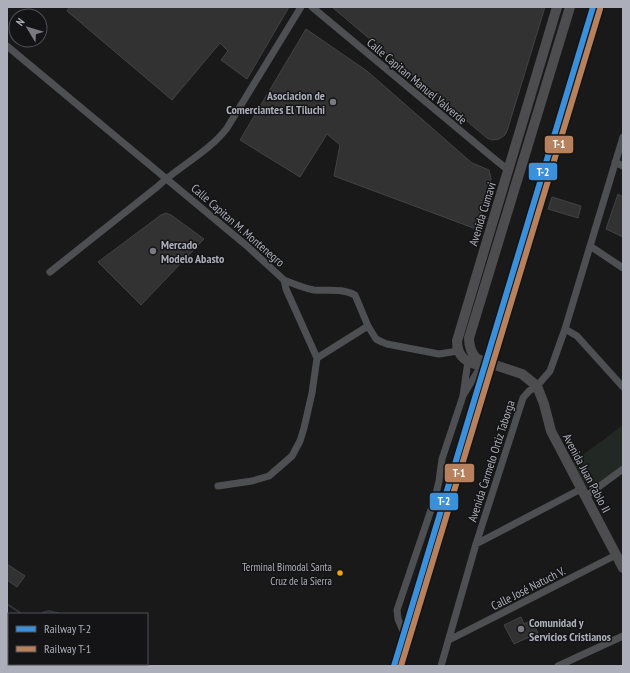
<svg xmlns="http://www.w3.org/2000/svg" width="630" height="673" font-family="'PT Sans Narrow',sans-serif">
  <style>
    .green { fill: #222823 }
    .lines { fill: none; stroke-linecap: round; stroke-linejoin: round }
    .stream { stroke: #2f353c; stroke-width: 2 }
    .building { fill: #323233; stroke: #424345 }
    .street { stroke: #4e4f52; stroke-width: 7 }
    .secondary { stroke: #4d4d50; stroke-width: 10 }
    .rail-1-casing { stroke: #141315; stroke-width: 9 }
    .rail-2-casing { stroke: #141315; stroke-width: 9 }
    .rail-1 { stroke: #3a90db; stroke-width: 6 }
    .rail-2 { stroke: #b6815c; stroke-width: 6 }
    .poi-dot { fill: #797a81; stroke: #141315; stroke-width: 1.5 }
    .bus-dot { fill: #f7a600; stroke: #141315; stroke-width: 1.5 }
    .labels { text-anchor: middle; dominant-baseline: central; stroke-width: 3; stroke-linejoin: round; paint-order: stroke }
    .bus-label { font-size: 11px; fill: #acafb9; stroke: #141315; text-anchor: end }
    .street-label { font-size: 12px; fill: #acafb9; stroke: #141315 }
    .poi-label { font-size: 12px; font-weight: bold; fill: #acafb9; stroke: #141315; text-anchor: start }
    .line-badge { stroke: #141315; stroke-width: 1.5 }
    .badge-label { font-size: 11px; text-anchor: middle; font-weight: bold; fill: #fff }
  </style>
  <rect width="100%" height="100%" fill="#191919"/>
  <path class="green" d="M 623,425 L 623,466 L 591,489 L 585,487 L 572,463 Z"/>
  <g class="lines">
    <path class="stream" d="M 7,604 L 22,614
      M 42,613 L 49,611 L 60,614"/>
  </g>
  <path class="building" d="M 70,7 L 289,7 L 247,79 L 221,60 L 228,51 L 220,43 L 172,100 L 67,11 Z
    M 332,7 L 545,7 L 507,131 L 505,135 L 499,139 L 492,140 L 487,138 Z
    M 306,29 L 367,71 L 472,163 L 489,170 L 491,179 L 476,229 L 334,176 L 340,145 L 327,134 L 300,177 L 240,140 Z
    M 618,194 L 623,197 L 623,237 L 606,229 Z
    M 552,197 L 581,206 L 578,218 L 548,209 Z
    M 166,213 L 171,215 L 204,239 L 141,305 L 98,262 L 161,215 Z
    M 7,564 L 25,576 L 17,587 L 7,580 Z
    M 521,617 L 524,624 L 532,620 L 538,633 L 514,644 L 504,625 Z"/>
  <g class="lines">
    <path class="street" d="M 312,7 L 492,157 L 508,170
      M 7,46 L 247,246 L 284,280 L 286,289 L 317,358 L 312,393 L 304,428 L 300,441 L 292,456 L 269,476 L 252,481 L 218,486
      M 615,162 L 623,166
      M 590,246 L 623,268
      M 50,272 L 157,187 C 179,166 209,152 227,128 L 301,7
      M 284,280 C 294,284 303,288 314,290 C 327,291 343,288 355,295 L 368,326 L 376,339 L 382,342 L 387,344 L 439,354 L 458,351
      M 565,329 L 577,336 L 623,387
      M 317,358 L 368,326
      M 464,394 L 481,366
      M 585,497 L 623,469
      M 476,544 L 581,489
      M 449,640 L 616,555
      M 395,666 L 404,633 L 398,619 L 397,610 L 435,498 L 439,481 L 442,459 L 463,396 L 468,361
      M 441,666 L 476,544 L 523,398 L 529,391 L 537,386 L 550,371 L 565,329 L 623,137
      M 558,666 L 623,636"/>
    <path class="secondary" d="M 570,7 L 469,338 C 469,347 471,353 477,359 L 522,374 L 537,386 L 544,404 L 551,431 L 623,568
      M 483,367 C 468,362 457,359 457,341 L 557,7"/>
    <defs>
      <path id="rail-1" d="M 394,666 L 593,7"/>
      <path id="rail-2" d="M 401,666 L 600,9"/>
    </defs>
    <use href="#rail-1" class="rail-1-casing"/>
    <use href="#rail-2" class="rail-2-casing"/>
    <use href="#rail-1" class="rail-1"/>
    <use href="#rail-2" class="rail-2"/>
  </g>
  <g class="poi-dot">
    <circle cx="333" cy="102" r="4"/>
    <circle cx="153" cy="251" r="4"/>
    <circle cx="521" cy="629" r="4"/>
  </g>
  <circle class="bus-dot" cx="340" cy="573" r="3.5"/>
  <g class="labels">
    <g class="bus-label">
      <text x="332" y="567">Terminal Bimodal Santa<tspan x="332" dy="14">Cruz de la Sierra</tspan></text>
    </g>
    <g class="street-label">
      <text transform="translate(417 81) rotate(40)">Calle Capitan Manuel Valverde</text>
      <text transform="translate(482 214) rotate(-73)">Avenida Cumavi</text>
      <text transform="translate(238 225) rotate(41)">Calle Capitan M. Montenegro</text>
      <text transform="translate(491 461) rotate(-72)">Avenida Carmelo Ortiz Taborga</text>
      <text transform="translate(587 473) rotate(62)">Avenida Juan Pablo II</text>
      <text transform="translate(528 588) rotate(-27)">Calle José Natuch V.</text>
    </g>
    <g class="poi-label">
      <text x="325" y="95" text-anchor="end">Asociacion de<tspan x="325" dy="14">Comerciantes El Tiluchi</tspan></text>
      <text x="161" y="244">Mercado<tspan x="161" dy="14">Modelo Abasto</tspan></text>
      <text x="529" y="622">Comunidad y<tspan x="529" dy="14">Servicios Cristianos</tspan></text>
    </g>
  </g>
  <g class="line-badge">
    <rect x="544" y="135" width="30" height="19" rx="4" fill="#b6815c"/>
    <rect x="528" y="162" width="30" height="19" rx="4" fill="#3a90db"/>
    <rect x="444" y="463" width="31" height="20" rx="4" fill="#b6815c"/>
    <rect x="429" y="492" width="30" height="19" rx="4" fill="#3a90db"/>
  </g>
  <g class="badge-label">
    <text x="559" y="148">T-1</text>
    <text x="543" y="176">T-2</text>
    <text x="459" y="477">T-1</text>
    <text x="444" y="505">T-2</text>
  </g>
  <rect width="630" height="673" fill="none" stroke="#acafb9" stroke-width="16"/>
  <rect x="8" y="613" width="140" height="52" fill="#141315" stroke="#515157"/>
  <rect x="16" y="626" width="20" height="6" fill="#3a90db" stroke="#515157"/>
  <text x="44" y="633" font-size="12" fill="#acafb9">Railway T-2</text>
  <rect x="16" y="646" width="20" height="6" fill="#b6815c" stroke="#515157"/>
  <text x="44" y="653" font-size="12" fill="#acafb9">Railway T-1</text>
  <g transform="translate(28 28) rotate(308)"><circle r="19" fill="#141315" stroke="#515157"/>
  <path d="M0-3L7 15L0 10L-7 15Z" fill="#797a81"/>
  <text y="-6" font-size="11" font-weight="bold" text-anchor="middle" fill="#acafb9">N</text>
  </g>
</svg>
